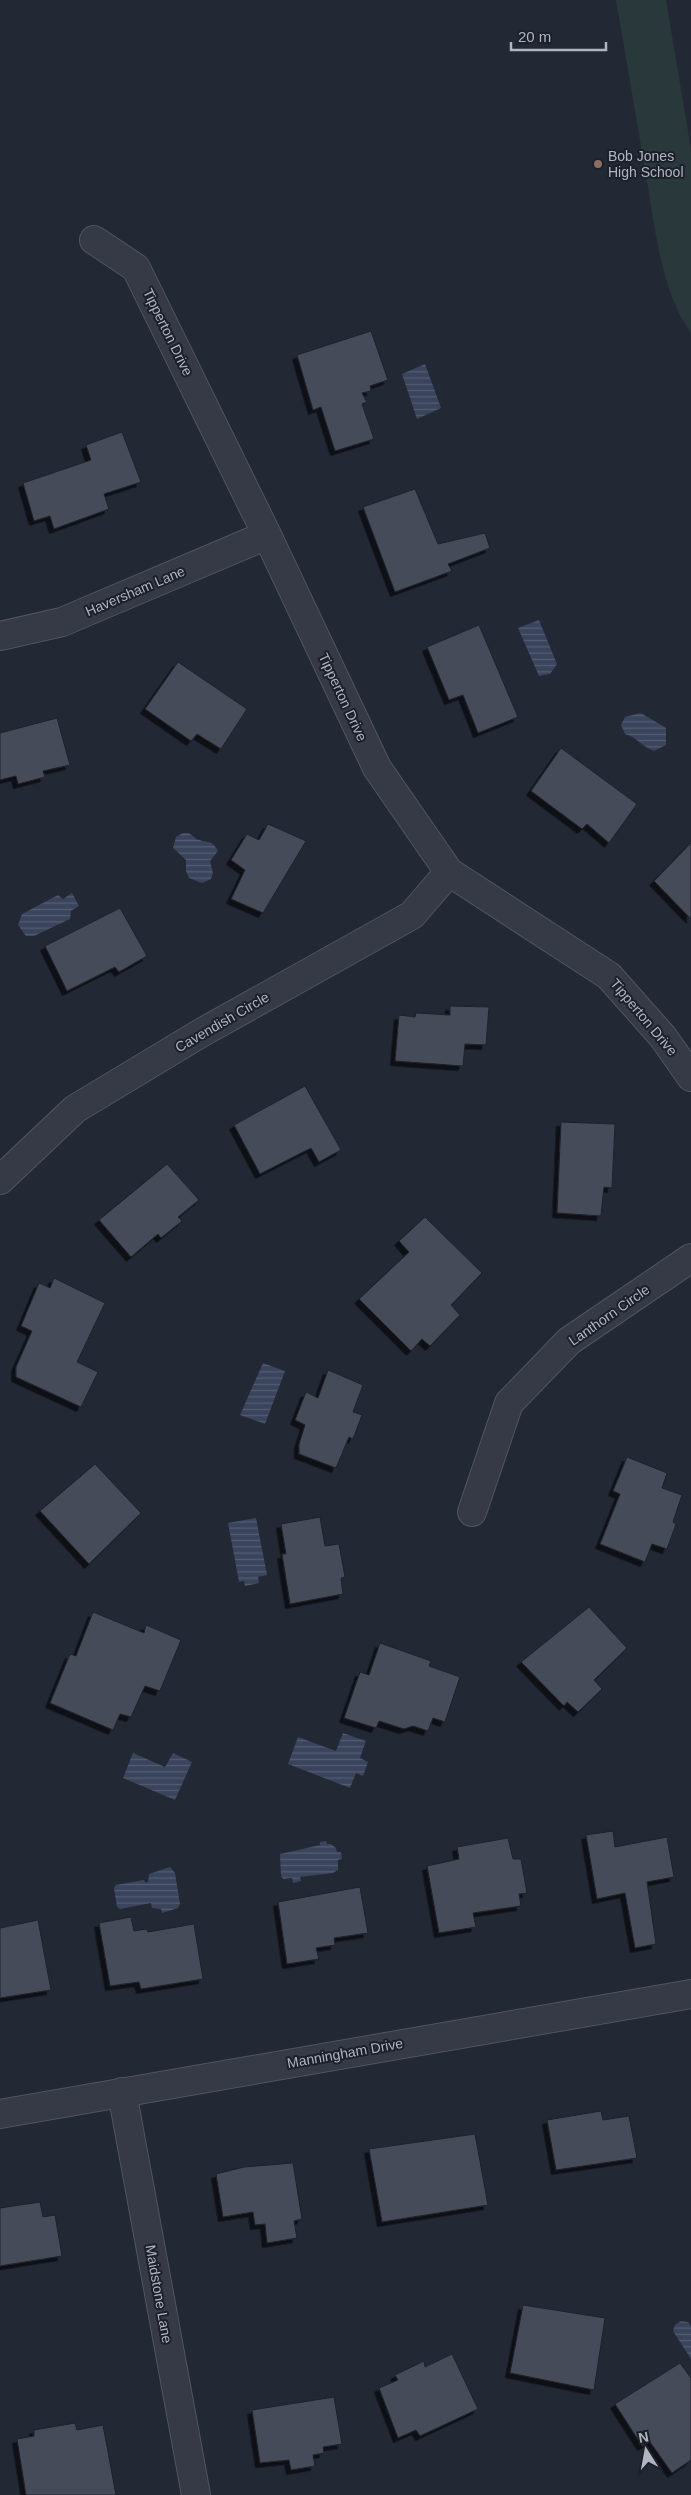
<svg xmlns="http://www.w3.org/2000/svg" width="691" height="2495" font-family="Arial,sans-serif">
  <style>
    .green { fill: #29383a }
    .water { fill: url(#water-rules) }
    .building { fill: #454b59; stroke: #1e222c; filter: url(#shadow) }
    .lines { fill: none; stroke-linecap: round; stroke-linejoin: round }
    .minor-casing { stroke: #515560; stroke-width: 30 }
    .minor { stroke: #363a46; stroke-width: 28 }
    .education-dot { fill: #8d6e63; stroke: #1c202a; stroke-width: 2 }
    .labels { text-anchor: middle; dominant-baseline: central; stroke-width: 4; stroke-linejoin: round; paint-order: stroke }
    .poi-label { font-size: 14px; fill: #b1b5c2; stroke: #1c202a; text-anchor: start }
    .street-label { font-size: 14px; fill: #b1b5c2; stroke: #1c202a }
  </style>
  <defs>
    <pattern id="water-rules" width="6" height="5" patternUnits="userSpaceOnUse" patternTransform="scale(1.25)"><rect width="6" height="5" fill="#3a445c"/><path d="M0 2.5h6" fill="none" stroke="#545d72"/></pattern>
    <filter id="shadow"><feDropShadow dx="-4.5" dy="4.5" stdDeviation="0" flood-color="#0009"/></filter>
  </defs>
  <rect width="100%" height="100%" fill="#232835"/>
  <path class="green" d="M 616,0 L 666,0 L 691,149 L 691,333 C 660,291 654,220 645,169 C 635,113 626,56 616,0 Z"/>
  <path class="water" d="M 425,364 L 441,408 L 417,419 L 402,374 Z
    M 539,620 L 557,664 L 550,674 L 539,676 L 518,628 Z
    M 641,713 L 666,728 L 666,745 L 654,751 C 642,747 637,737 625,734 L 621,725 L 625,717 Z
    M 183,833 L 188,833 C 192,834 195,839 199,840 C 209,843 212,840 218,851 L 210,861 L 213,873 L 211,879 L 202,883 L 189,878 L 186,871 L 186,860 L 173,848 L 176,837 Z
    M 72,893 L 79,906 L 71,911 L 70,919 L 34,936 L 26,936 L 18,925 L 22,914 L 58,895 L 63,899 Z
    M 263,1363 L 285,1371 L 265,1424 L 240,1415 Z
    M 256,1518 L 267,1575 L 258,1577 L 259,1583 L 245,1586 L 244,1581 L 239,1582 L 228,1523 Z
    M 343,1733 L 366,1741 L 360,1758 L 368,1762 L 363,1776 L 356,1773 L 350,1788 L 288,1764 L 298,1737 L 336,1751 Z
    M 133,1753 L 165,1767 L 173,1753 L 192,1762 L 175,1800 L 123,1778 Z
    M 326,1841 L 327,1844 L 331,1844 L 336,1848 L 337,1852 L 341,1852 L 342,1859 L 338,1860 L 338,1870 L 333,1873 L 300,1877 L 301,1881 L 293,1883 L 292,1878 L 283,1879 L 281,1876 L 280,1854 L 320,1845 L 320,1842 Z
    M 170,1867 L 175,1873 L 180,1904 L 178,1908 L 162,1913 L 161,1909 L 152,1908 L 151,1903 L 120,1909 L 117,1907 L 114,1888 L 116,1885 L 144,1880 L 146,1883 L 148,1882 L 149,1874 Z
    M 681,2321 L 688,2322 L 691,2326 L 691,2359 L 673,2331 L 675,2325 Z"/>
  <path class="building" d="M 371,331 L 388,380 L 370,386 L 371,391 L 362,393 L 367,402 L 362,404 L 374,439 L 335,451 L 321,407 L 313,410 L 297,355 Z
    M 122,432 L 141,482 L 104,494 L 109,509 L 54,529 L 50,516 L 34,521 L 23,483 L 91,460 L 86,445 Z
    M 415,489 L 438,544 L 485,533 L 490,548 L 448,564 L 452,571 L 395,592 L 363,507 Z
    M 479,625 L 518,717 L 478,733 L 463,695 L 449,700 L 427,647 Z
    M 178,662 L 247,709 L 221,749 L 197,734 L 191,741 L 145,709 Z
    M 57,718 L 70,765 L 43,771 L 45,777 L 18,784 L 16,776 L 0,780 L 0,733 Z
    M 561,748 L 637,804 L 609,843 L 587,824 L 582,829 L 531,791 Z
    M 268,824 L 306,841 L 263,913 L 231,899 L 245,870 L 231,860 L 247,834 L 259,840 Z
    M 691,843 L 691,919 L 654,881 Z
    M 120,908 L 147,956 L 119,972 L 115,967 L 67,991 L 45,946 Z
    M 450,1006 L 489,1007 L 486,1045 L 465,1044 L 463,1066 L 395,1061 L 399,1015 L 415,1017 L 416,1013 L 450,1015 Z
    M 305,1086 L 341,1150 L 319,1162 L 311,1148 L 260,1174 L 234,1125 Z
    M 561,1122 L 615,1124 L 612,1188 L 604,1187 L 601,1216 L 557,1213 Z
    M 167,1164 L 199,1200 L 178,1217 L 182,1221 L 161,1238 L 158,1234 L 131,1257 L 99,1220 Z
    M 425,1217 L 482,1273 L 451,1305 L 460,1315 L 430,1346 L 422,1339 L 411,1351 L 359,1299 L 409,1252 L 399,1241 Z
    M 54,1278 L 105,1303 L 77,1362 L 98,1372 L 81,1407 L 16,1377 L 16,1367 L 32,1331 L 21,1326 L 39,1283 L 50,1288 Z
    M 328,1370 L 363,1385 L 353,1412 L 362,1415 L 353,1439 L 349,1437 L 336,1468 L 299,1454 L 299,1444 L 305,1425 L 295,1420 L 306,1392 L 318,1398 Z
    M 627,1457 L 667,1473 L 662,1488 L 682,1495 L 673,1522 L 676,1524 L 667,1549 L 652,1544 L 645,1562 L 600,1544 L 620,1494 L 613,1491 Z
    M 95,1464 L 141,1513 L 89,1564 L 40,1511 Z
    M 320,1517 L 325,1546 L 339,1544 L 345,1577 L 341,1578 L 343,1594 L 290,1604 L 282,1554 L 286,1554 L 281,1524 Z
    M 589,1607 L 627,1648 L 594,1680 L 602,1689 L 578,1712 L 567,1702 L 564,1706 L 521,1662 Z
    M 93,1612 L 144,1633 L 146,1625 L 181,1640 L 160,1691 L 145,1686 L 131,1717 L 120,1714 L 113,1730 L 50,1703 L 70,1654 L 76,1656 Z
    M 380,1643 L 431,1661 L 429,1666 L 460,1677 L 445,1722 L 433,1718 L 428,1731 L 413,1726 L 404,1729 L 379,1721 L 376,1728 L 344,1718 L 360,1672 L 369,1675 Z
    M 613,1831 L 615,1847 L 667,1837 L 674,1877 L 647,1882 L 656,1944 L 635,1948 L 625,1893 L 597,1899 L 586,1835 Z
    M 508,1838 L 513,1859 L 521,1859 L 527,1893 L 519,1894 L 521,1906 L 473,1913 L 476,1927 L 439,1933 L 427,1866 L 459,1859 L 457,1847 Z
    M 360,1887 L 368,1933 L 334,1938 L 335,1945 L 316,1948 L 319,1959 L 287,1964 L 278,1902 Z
    M 131,1917 L 134,1931 L 146,1929 L 148,1932 L 194,1924 L 203,1979 L 141,1989 L 139,1982 L 110,1986 L 99,1923 Z
    M 38,1920 L 51,1990 L 0,1998 L 0,1928 Z
    M 601,2111 L 603,2120 L 629,2116 L 637,2158 L 556,2170 L 547,2120 Z
    M 475,2134 L 488,2205 L 382,2222 L 369,2149 Z
    M 293,2163 L 302,2219 L 294,2221 L 297,2238 L 267,2243 L 265,2224 L 255,2225 L 253,2212 L 223,2217 L 216,2174 L 244,2167 Z
    M 40,2202 L 43,2217 L 55,2215 L 62,2256 L 0,2266 L 0,2208 Z
    M 523,2305 L 605,2318 L 594,2390 L 510,2373 Z
    M 452,2354 L 478,2409 L 420,2436 L 416,2430 L 398,2438 L 379,2388 L 398,2380 L 395,2375 L 424,2361 L 425,2367 Z
    M 680,2363 L 691,2378 L 691,2460 L 672,2473 L 650,2442 L 642,2446 L 615,2404 Z
    M 334,2397 L 342,2444 L 323,2447 L 324,2453 L 313,2455 L 315,2466 L 291,2470 L 289,2460 L 260,2463 L 252,2410 Z
    M 75,2423 L 77,2430 L 103,2425 L 116,2495 L 26,2495 L 17,2439 L 34,2436 L 34,2430 Z"/>
  <g class="lines">
    <defs>
      <path id="minor" d="M 94,240 L 136,268 L 267,535 L 377,768 L 449,872 L 609,976 L 663,1037 L 691,1077
        M 0,636 L 62,622 L 267,535
        M 0,1180 L 75,1109 L 201,1033 L 412,915 L 449,872
        M 472,1512 L 509,1403 L 569,1341 L 691,1258
        M 122,2092 L 196,2495
        M 0,2114 L 691,1994"/>
    </defs>
    <use href="#minor" class="minor-casing"/>
    <use href="#minor" class="minor"/>
  </g>
  <circle class="education-dot" cx="598" cy="164" r="5"/>
  <g class="labels">
    <g class="poi-label">
      <text x="608" y="156">Bob Jones<tspan x="608" dy="16">High School</tspan></text>
    </g>
    <g class="street-label">
      <text transform="translate(168 332) rotate(64)">Tipperton Drive</text>
      <text transform="translate(135 591) rotate(-23)">Haversham Lane</text>
      <text transform="translate(343 697) rotate(65)">Tipperton Drive</text>
      <text transform="translate(644 1017) rotate(50)">Tipperton Drive</text>
      <text transform="translate(222 1022) rotate(-30)">Cavendish Circle</text>
      <text transform="translate(609 1315) rotate(-35)">Lanthorn Circle</text>
      <text transform="translate(345 2053) rotate(-10)">Manningham Drive</text>
      <text transform="translate(159 2294) rotate(80)">Maidstone Lane</text>
    </g>
  </g>
  <g transform="translate(646 2450) rotate(349)" stroke="#1c202a" stroke-width="4" paint-order="stroke">
  <path d="M0-4L9 19L0 12L-9 19Z" fill="#b1b5c2"/>
  <text y="-8" font-size="14" font-weight="bold" text-anchor="middle" fill="#b1b5c2">N</text>
  </g>
  <path d="M511 42v8h95v-8" fill="none" stroke="#b1b5c2" stroke-width="2.5"/>
  <text x="518" y="42" font-size="15" fill="#b1b5c2" stroke="#1c202a" stroke-width="4" paint-order="stroke">20 m</text>
</svg>
